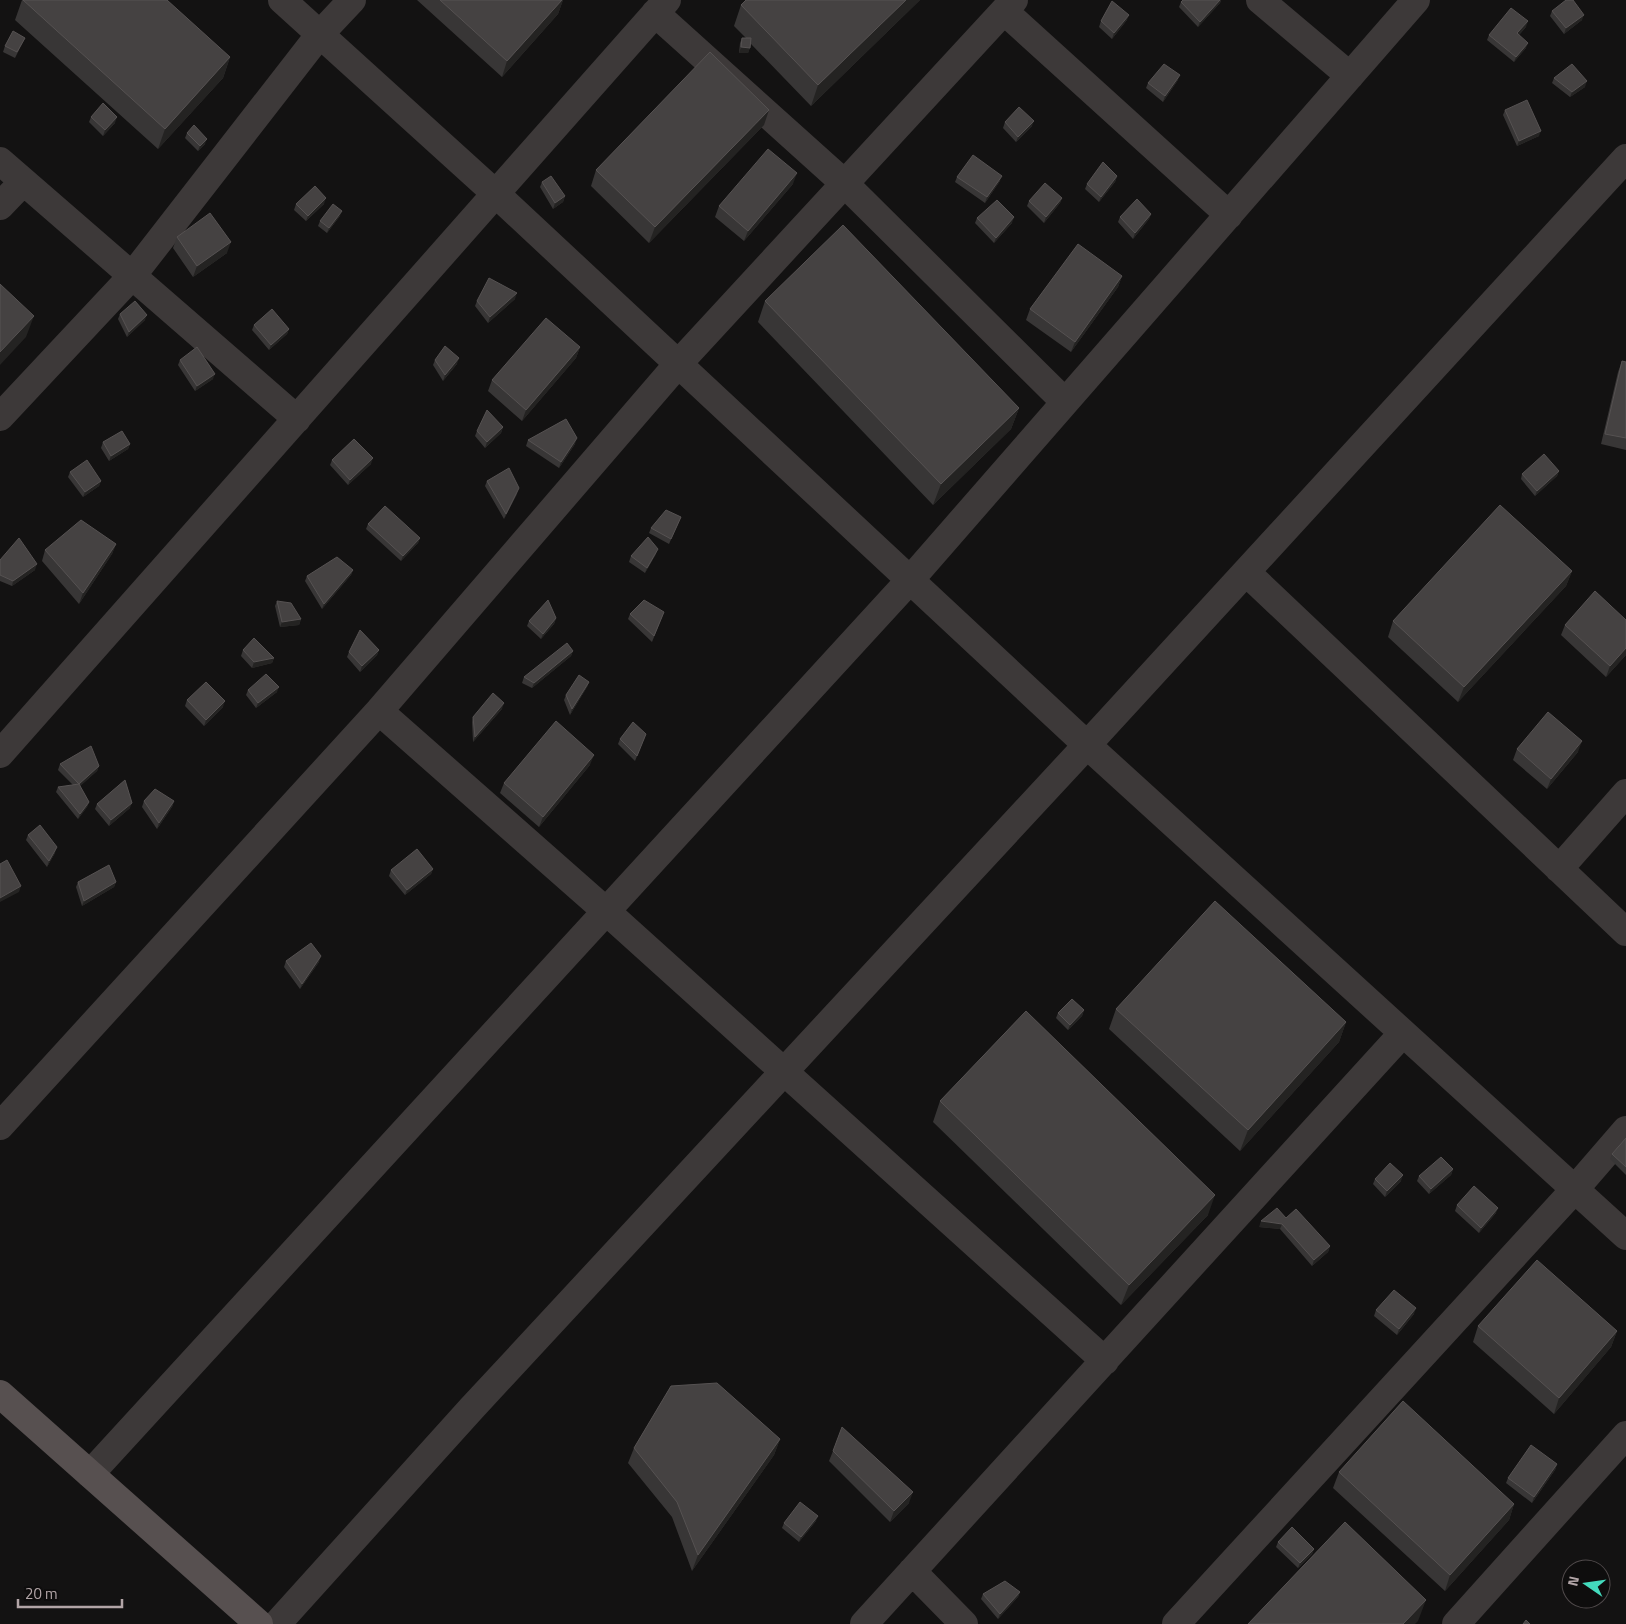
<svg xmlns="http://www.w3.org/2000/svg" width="1626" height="1624" font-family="'Titillium Web',sans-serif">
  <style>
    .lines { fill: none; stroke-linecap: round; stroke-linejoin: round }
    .minor { stroke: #3d3939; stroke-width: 28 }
    .primary { stroke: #575050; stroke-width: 28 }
    .wall { fill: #383636 }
    .shaded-wall { fill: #242322 }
    .building { fill: #454242; stroke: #565252 }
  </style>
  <rect width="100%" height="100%" fill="#131212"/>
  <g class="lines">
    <path class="minor" d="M 282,0 L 496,194 L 1087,745 L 1626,1236
      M 1260,0 L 1350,76
      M 1004,11 L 1229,215
      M 655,13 L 844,183 L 1065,402
      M 0,161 L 297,419
      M 0,206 L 23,182
      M 0,417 L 132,276 L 320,34 L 352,0
      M 1246,572 L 1626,932
      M 379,711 L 607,912 L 1105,1361
      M 0,754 L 667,0
      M 1559,869 L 1626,793
      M 0,1126 L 379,711 L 678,364 L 1014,0
      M 90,1474 L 910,580 L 1416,0
      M 912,1571 L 964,1624
      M 277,1624 L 471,1409 L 1087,745 L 1626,158
      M 864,1624 L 1403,1033
      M 1176,1624 L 1575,1189 L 1626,1130
      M 1456,1624 L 1626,1435"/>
    <path class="primary" d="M 0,1394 L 259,1624"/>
  </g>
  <path class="wall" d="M 22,0 L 23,0 L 230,57 L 223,78 L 158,149 L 15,20 Z
    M 417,0 L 563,0 L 558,14 L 502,77 Z
    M 920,0 L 811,106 L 751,44 L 748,53 L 739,53 L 740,43 L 742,38 L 746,38 L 734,26 L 741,5 Z
    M 1221,0 L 1220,3 L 1198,27 L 1179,7 L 1181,2 Z
    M 1552,11 L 1582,20 L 1564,34 L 1550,16 Z
    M 1127,20 L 1112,39 L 1099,27 L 1101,21 Z
    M 1526,27 L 1519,35 L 1526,48 L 1514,62 L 1487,40 L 1489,35 Z
    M 25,38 L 15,58 L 3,52 L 5,46 Z
    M 1554,78 L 1585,87 L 1570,97 L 1552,83 Z
    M 1178,80 L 1163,102 L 1146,88 L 1148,83 Z
    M 1505,110 L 1539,136 L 1517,146 L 1503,115 Z
    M 91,117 L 115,123 L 103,136 L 89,122 Z
    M 1005,122 L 1032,126 L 1016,142 L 1003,128 Z
    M 764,125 L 649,243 L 591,186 L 596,170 Z
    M 187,133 L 205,144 L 198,151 L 185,138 Z
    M 1117,176 L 1115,182 L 1099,202 L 1085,189 L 1087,184 Z
    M 957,177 L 1000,181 L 985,203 L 955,182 Z
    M 542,182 L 565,196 L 563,202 L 553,209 L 540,187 Z
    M 793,184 L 744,241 L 715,217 L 719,206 Z
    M 1062,198 L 1060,203 L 1044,223 L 1027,206 L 1029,201 Z
    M 296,204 L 324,204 L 306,221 L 294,210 Z
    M 1151,214 L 1149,219 L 1133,239 L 1118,222 L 1120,217 Z
    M 340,216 L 327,233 L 318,226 L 320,221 Z
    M 977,218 L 1012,223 L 994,243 L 975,223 Z
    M 177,237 L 227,253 L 193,277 L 173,248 Z
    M 1122,276 L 1118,287 L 1071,352 L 1026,320 L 1030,309 Z
    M 515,299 L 488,323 L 475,306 L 477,301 Z
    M 765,301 L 1019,408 L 1011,429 L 933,505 L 758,322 Z
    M 120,314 L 145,320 L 127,337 L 118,319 Z
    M 254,325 L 289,329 L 287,334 L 269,350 L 252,330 Z
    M 580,347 L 576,358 L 522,421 L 488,391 L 492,380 Z
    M 180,360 L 213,379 L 195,391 L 178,365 Z
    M 435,360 L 457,364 L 443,381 L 433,365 Z
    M 1622,361 L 1626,362 L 1626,450 L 1601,444 L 1618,372 Z
    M 503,427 L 501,433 L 485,448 L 475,436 L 477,431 Z
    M 528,440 L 575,444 L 559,468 L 526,446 Z
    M 103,442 L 130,444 L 128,449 L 109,461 L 101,448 Z
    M 332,460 L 371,464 L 348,485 L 330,465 Z
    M 1559,471 L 1557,476 L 1535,496 L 1521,479 L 1522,474 Z
    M 70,472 L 101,481 L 99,486 L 83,497 L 68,477 Z
    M 487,481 L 517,494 L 504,519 L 485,486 Z
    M 681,517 L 669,544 L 649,533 L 651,528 Z
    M 368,524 L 420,538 L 418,543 L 401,561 L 366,529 Z
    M 116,544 L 112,554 L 79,604 L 42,561 L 45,550 Z
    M 656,554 L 645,573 L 629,562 L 631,556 Z
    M 0,560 L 35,570 L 12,586 L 0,581 Z
    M 353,570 L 351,575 L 322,609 L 305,581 L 307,576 Z
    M 1572,571 L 1566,586 L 1458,702 L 1388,637 L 1393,621 Z
    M 277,601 L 301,619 L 299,625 L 280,627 L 275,606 Z
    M 664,612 L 652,642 L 628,619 L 630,614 Z
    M 556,618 L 554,624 L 541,639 L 527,626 L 529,621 Z
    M 1565,625 L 1626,655 L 1606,677 L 1561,635 Z
    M 243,650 L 274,658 L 272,663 L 252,668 L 241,656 Z
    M 379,650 L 377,655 L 360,672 L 347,657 L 349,652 Z
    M 573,651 L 571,656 L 532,688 L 522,683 L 524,677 Z
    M 589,682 L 587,687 L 570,715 L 564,700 L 566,695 Z
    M 248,690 L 277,692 L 256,708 L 246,695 Z
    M 187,700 L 223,707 L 204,726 L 185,706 Z
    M 502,709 L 473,742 L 472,722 L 473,717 Z
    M 646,734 L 635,761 L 618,744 L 620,739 Z
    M 1517,749 L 1578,752 L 1547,789 L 1513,760 Z
    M 60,764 L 99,766 L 97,771 L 80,786 L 89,802 L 87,807 L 78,819 L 56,792 L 58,787 L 73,785 L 58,770 Z
    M 590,765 L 539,827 L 500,793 L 504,783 Z
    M 144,801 L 174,801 L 172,807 L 157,829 L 142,807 Z
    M 97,804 L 130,808 L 109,826 L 95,809 Z
    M 28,835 L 55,853 L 47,867 L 26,840 Z
    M 433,869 L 431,874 L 405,895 L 389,876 L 391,870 Z
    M 78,882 L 116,882 L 114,887 L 82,906 L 76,887 Z
    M 286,961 L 319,962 L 300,989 L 284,967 Z
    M 1116,1009 L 1346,1022 L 1339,1042 L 1240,1151 L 1109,1029 Z
    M 1084,1010 L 1082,1016 L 1068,1030 L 1056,1018 L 1058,1013 Z
    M 940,1101 L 1208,1215 L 1121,1305 L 933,1122 Z
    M 1626,1138 L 1626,1175 L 1610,1159 L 1612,1154 Z
    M 1453,1169 L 1451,1175 L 1429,1194 L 1417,1181 L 1419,1176 Z
    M 1375,1179 L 1401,1181 L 1385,1197 L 1373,1184 Z
    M 1457,1205 L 1496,1213 L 1479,1233 L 1455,1211 Z
    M 1286,1218 L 1330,1246 L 1328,1252 L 1312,1266 L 1280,1229 L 1259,1227 Z
    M 1376,1310 L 1414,1314 L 1397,1335 L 1374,1316 Z
    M 1478,1326 L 1617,1331 L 1611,1347 L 1554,1414 L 1473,1342 Z
    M 780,1439 L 774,1455 L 692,1571 L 672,1517 L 628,1463 L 634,1448 Z
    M 833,1451 L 909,1503 L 890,1522 L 829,1461 Z
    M 1557,1464 L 1555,1470 L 1532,1503 L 1506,1483 L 1508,1478 Z
    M 1339,1472 L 1514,1504 L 1509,1520 L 1445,1591 L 1333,1488 Z
    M 816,1521 L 799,1542 L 782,1528 L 784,1523 Z
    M 1278,1542 L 1314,1549 L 1312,1554 L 1298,1568 L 1276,1547 Z
    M 1020,1592 L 1018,1597 L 998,1619 L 981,1599 L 983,1594 Z"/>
  <path class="shaded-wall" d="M 562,0 L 563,0 L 558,14 L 502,77 L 507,61 Z
    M 906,0 L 920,0 L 811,106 L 818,85 Z
    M 1220,0 L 1221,0 L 1220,3 L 1198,27 L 1200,22 Z
    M 1129,15 L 1127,20 L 1112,39 L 1114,33 Z
    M 1584,15 L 1582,20 L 1564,34 L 1566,28 Z
    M 1528,21 L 1526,27 L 1515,39 L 1517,33 Z
    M 1528,43 L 1526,48 L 1514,62 L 1516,57 Z
    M 741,47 L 750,48 L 748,53 L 739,53 Z
    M 230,57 L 223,78 L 158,149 L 165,129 Z
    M 1180,75 L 1178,80 L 1163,102 L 1165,96 Z
    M 1587,81 L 1585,87 L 1570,97 L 1572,92 Z
    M 769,110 L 764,125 L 649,243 L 655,227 Z
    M 117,117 L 115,123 L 103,136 L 105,130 Z
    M 1034,121 L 1032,126 L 1016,142 L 1018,137 Z
    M 1541,131 L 1539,136 L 1517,146 L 1519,141 Z
    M 207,139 L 205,144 L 198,151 L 200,146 Z
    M 797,173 L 793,184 L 744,241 L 748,231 Z
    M 1002,176 L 1000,181 L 985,203 L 987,197 Z
    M 1117,176 L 1115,182 L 1099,202 L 1101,197 Z
    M 565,196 L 563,202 L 553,209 L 555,203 Z
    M 326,198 L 324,204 L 306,221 L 308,216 Z
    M 1062,198 L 1060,203 L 1044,223 L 1046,217 Z
    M 342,211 L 340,216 L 327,233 L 329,228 Z
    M 1151,214 L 1149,219 L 1133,239 L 1135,233 Z
    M 1014,217 L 1012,223 L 994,243 L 996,238 Z
    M 231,242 L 227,253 L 193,277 L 197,266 Z
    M 1122,276 L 1118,287 L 1071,352 L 1075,342 Z
    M 517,293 L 515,299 L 488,323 L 490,317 Z
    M 147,315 L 145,320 L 127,337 L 129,332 Z
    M 34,316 L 26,337 L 0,365 L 0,352 Z
    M 289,329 L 287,334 L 269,350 L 271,345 Z
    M 580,347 L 576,358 L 522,421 L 526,410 Z
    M 459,358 L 457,364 L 443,381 L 445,375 Z
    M 215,374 L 213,379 L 195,391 L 197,386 Z
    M 1019,408 L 1011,429 L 933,505 L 941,484 Z
    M 503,427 L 501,433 L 485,448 L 487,442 Z
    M 577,438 L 575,444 L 559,468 L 561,462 Z
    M 130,444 L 128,449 L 109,461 L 111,456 Z
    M 373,458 L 371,464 L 348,485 L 350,480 Z
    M 1559,471 L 1557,476 L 1535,496 L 1537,491 Z
    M 101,481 L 99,486 L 83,497 L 85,492 Z
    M 519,488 L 517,494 L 504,519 L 506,514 Z
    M 420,538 L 418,543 L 401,561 L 403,556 Z
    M 116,544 L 112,554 L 79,604 L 83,593 Z
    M 658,549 L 656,554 L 645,573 L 647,568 Z
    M 37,564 L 35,570 L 12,586 L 13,581 Z
    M 353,570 L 351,575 L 322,609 L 324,604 Z
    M 1572,571 L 1566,586 L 1458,702 L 1464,687 Z
    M 556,618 L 554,624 L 541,639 L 543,634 Z
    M 301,619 L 299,625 L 280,627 L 282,622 Z
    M 1626,648 L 1626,655 L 1606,677 L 1610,666 Z
    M 379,650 L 377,655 L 360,672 L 362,666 Z
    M 573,651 L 571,656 L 532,688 L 534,683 Z
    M 274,658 L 272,663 L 252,668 L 254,662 Z
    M 589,682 L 587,687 L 570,715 L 572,709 Z
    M 279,687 L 277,692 L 256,708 L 258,703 Z
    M 225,701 L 223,707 L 204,726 L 206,720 Z
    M 504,703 L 502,709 L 473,742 L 475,737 Z
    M 1582,741 L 1578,752 L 1547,789 L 1551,779 Z
    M 594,755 L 590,765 L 539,827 L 543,817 Z
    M 99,766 L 97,771 L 77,789 L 79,784 Z
    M 174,801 L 172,807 L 157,829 L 159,823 Z
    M 89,802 L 87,807 L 78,819 L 80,814 Z
    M 132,803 L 130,808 L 109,826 L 111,820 Z
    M 57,847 L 55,853 L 47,867 L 49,861 Z
    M 433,869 L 431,874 L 405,895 L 407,890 Z
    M 116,882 L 114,887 L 82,906 L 84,901 Z
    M 21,886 L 19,892 L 0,902 L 0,898 Z
    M 321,956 L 319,962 L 300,989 L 302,984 Z
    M 1084,1010 L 1082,1016 L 1068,1030 L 1070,1025 Z
    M 1346,1022 L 1339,1042 L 1240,1151 L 1248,1130 Z
    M 1453,1169 L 1451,1175 L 1429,1194 L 1431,1189 Z
    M 1403,1175 L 1401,1181 L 1385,1197 L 1387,1191 Z
    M 1215,1195 L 1208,1215 L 1121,1305 L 1129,1285 Z
    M 1498,1208 L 1496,1213 L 1479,1233 L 1481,1228 Z
    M 1261,1221 L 1282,1224 L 1280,1229 L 1259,1227 Z
    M 1330,1246 L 1328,1252 L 1312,1266 L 1314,1260 Z
    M 1416,1308 L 1414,1314 L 1397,1335 L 1399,1329 Z
    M 1617,1331 L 1611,1347 L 1554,1414 L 1559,1398 Z
    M 780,1439 L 774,1455 L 692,1571 L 698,1555 Z
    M 1557,1464 L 1555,1470 L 1532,1503 L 1534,1497 Z
    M 913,1492 L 909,1503 L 890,1522 L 894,1511 Z
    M 1514,1504 L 1509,1520 L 1445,1591 L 1450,1575 Z
    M 818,1516 L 816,1521 L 799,1542 L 801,1537 Z
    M 1314,1549 L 1312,1554 L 1298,1568 L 1300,1563 Z
    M 1020,1592 L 1018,1597 L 998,1619 L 1000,1614 Z
    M 1426,1600 L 1418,1621 L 1415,1624 L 1403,1624 Z"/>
  <path class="building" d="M 23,0 L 167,0 L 230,57 L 165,129 Z
    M 440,0 L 562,0 L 507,61 Z
    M 746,0 L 906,0 L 818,85 L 741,5 Z
    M 1183,0 L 1220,0 L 1200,22 L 1181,2 Z
    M 1566,0 L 1573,0 L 1584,15 L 1566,28 L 1552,11 Z
    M 1112,1 L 1129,15 L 1114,33 L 1101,21 Z
    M 1511,8 L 1528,21 L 1517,33 L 1528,43 L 1516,57 L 1489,35 Z
    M 13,31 L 25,38 L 17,52 L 5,46 Z
    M 742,38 L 751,38 L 750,48 L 741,47 Z
    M 710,52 L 769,110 L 655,227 L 596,170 Z
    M 1164,64 L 1180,75 L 1165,96 L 1148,83 Z
    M 1572,64 L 1587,81 L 1572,92 L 1554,78 Z
    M 1527,100 L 1541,131 L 1519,141 L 1505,110 Z
    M 103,103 L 117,117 L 105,130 L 91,117 Z
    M 1019,107 L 1034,121 L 1018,137 L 1005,122 Z
    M 194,125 L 207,139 L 200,146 L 187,133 Z
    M 768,149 L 797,173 L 748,231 L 719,206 Z
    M 973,155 L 1002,176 L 987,197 L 957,177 Z
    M 1103,162 L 1117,176 L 1101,197 L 1087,184 Z
    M 551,176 L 565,196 L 555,203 L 542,182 Z
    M 1045,183 L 1062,198 L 1046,217 L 1029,201 Z
    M 315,186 L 326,198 L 308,216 L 296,204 Z
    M 1137,199 L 1151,214 L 1135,233 L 1120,217 Z
    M 997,200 L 1014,217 L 996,238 L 977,218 Z
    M 333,204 L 342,211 L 329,228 L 320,221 Z
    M 210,213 L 231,242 L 197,266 L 177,237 Z
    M 843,225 L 1019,408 L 941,484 L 765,301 Z
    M 1078,244 L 1122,276 L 1075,342 L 1030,309 Z
    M 489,278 L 517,293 L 490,317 L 477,301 Z
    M 0,284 L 34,316 L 0,352 Z
    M 135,301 L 147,315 L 129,332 L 120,314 Z
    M 272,309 L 289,329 L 271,345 L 254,325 Z
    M 546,318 L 580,347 L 526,410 L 492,380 Z
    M 445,346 L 459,358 L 445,375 L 435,360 Z
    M 197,347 L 215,374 L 197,386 L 180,360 Z
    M 1622,361 L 1626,362 L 1626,438 L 1605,434 Z
    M 487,410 L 503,427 L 487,442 L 477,431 Z
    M 566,419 L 577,438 L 561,462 L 528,440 Z
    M 122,431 L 130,444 L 111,456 L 103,442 Z
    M 354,439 L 373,458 L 350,480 L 332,460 Z
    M 1544,454 L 1559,471 L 1537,491 L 1522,474 Z
    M 87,460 L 101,481 L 85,492 L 70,472 Z
    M 509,468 L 519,488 L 506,514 L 487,481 Z
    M 1500,505 L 1572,571 L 1464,687 L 1393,621 Z
    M 385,506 L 420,538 L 403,556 L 368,524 Z
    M 666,510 L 681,517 L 671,539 L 651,528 Z
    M 81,520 L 116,544 L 83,593 L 45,550 Z
    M 648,537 L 658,549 L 647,568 L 631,556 Z
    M 19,538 L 37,564 L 13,581 L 0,575 L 0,560 Z
    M 337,557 L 353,570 L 324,604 L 307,576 Z
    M 1595,591 L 1626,620 L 1626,648 L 1610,666 L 1565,625 Z
    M 548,600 L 556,618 L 543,634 L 529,621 Z
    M 644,600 L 664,612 L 654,636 L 630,614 Z
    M 277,601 L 291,603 L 301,619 L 282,622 Z
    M 360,630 L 379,650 L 362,666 L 349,652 Z
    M 254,638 L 274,658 L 254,662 L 243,650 Z
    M 567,643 L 573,651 L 534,683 L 524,677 Z
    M 266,674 L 279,687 L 258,703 L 248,690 Z
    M 579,675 L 589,682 L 572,709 L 566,695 Z
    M 206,682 L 225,701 L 206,720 L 187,700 Z
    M 493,693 L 504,703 L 475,737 L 473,717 Z
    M 1548,712 L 1582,741 L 1551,779 L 1517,749 Z
    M 556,721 L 594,755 L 543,817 L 504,783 Z
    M 633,722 L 646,734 L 637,756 L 620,739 Z
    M 91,746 L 99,766 L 79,784 L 60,764 Z
    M 125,780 L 132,803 L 111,820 L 97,804 Z
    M 79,784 L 89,802 L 80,814 L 58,787 Z
    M 155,789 L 174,801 L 159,823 L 144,801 Z
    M 40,825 L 57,847 L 49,861 L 28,835 Z
    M 417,849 L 433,869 L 407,890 L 391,870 Z
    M 7,860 L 21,886 L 0,898 L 0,864 Z
    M 109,865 L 116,882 L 84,901 L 78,882 Z
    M 1215,901 L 1346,1022 L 1248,1130 L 1116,1009 Z
    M 311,943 L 321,956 L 302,984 L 286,961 Z
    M 1072,999 L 1084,1010 L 1070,1025 L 1058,1013 Z
    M 1026,1011 L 1215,1195 L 1129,1285 L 940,1101 Z
    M 1626,1138 L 1626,1167 L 1612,1154 Z
    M 1441,1157 L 1453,1169 L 1431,1189 L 1419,1176 Z
    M 1390,1163 L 1403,1175 L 1387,1191 L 1375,1179 Z
    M 1474,1186 L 1498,1208 L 1481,1228 L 1457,1205 Z
    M 1277,1208 L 1286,1218 L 1296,1209 L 1330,1246 L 1314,1260 L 1282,1224 L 1261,1221 Z
    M 1537,1260 L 1617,1331 L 1559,1398 L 1478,1326 Z
    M 1394,1290 L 1416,1308 L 1399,1329 L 1376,1310 Z
    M 717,1383 L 780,1439 L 698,1555 L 677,1502 L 634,1448 L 671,1386 Z
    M 1403,1401 L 1514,1504 L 1450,1575 L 1339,1472 Z
    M 842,1427 L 913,1492 L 894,1511 L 833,1451 Z
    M 1531,1445 L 1557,1464 L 1534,1497 L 1508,1478 Z
    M 800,1502 L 818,1516 L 801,1537 L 784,1523 Z
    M 1345,1522 L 1426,1600 L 1403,1624 L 1248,1624 Z
    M 1292,1527 L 1314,1549 L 1300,1563 L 1278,1542 Z
    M 1005,1581 L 1020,1592 L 1000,1614 L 983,1594 Z
    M 1526,1620 L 1530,1624 L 1523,1624 Z"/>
  <g transform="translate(1586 1584) rotate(283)"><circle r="24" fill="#0e0d0d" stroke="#504a4b"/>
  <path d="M0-4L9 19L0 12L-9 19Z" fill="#43dbbd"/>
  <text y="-8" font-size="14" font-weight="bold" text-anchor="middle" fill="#b2a5a7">N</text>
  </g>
  <path d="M18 1599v8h104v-8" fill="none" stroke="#b2a5a7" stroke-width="2.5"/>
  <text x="25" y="1599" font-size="15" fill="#b2a5a7" stroke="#0e0d0d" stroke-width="4" paint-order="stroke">20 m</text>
</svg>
